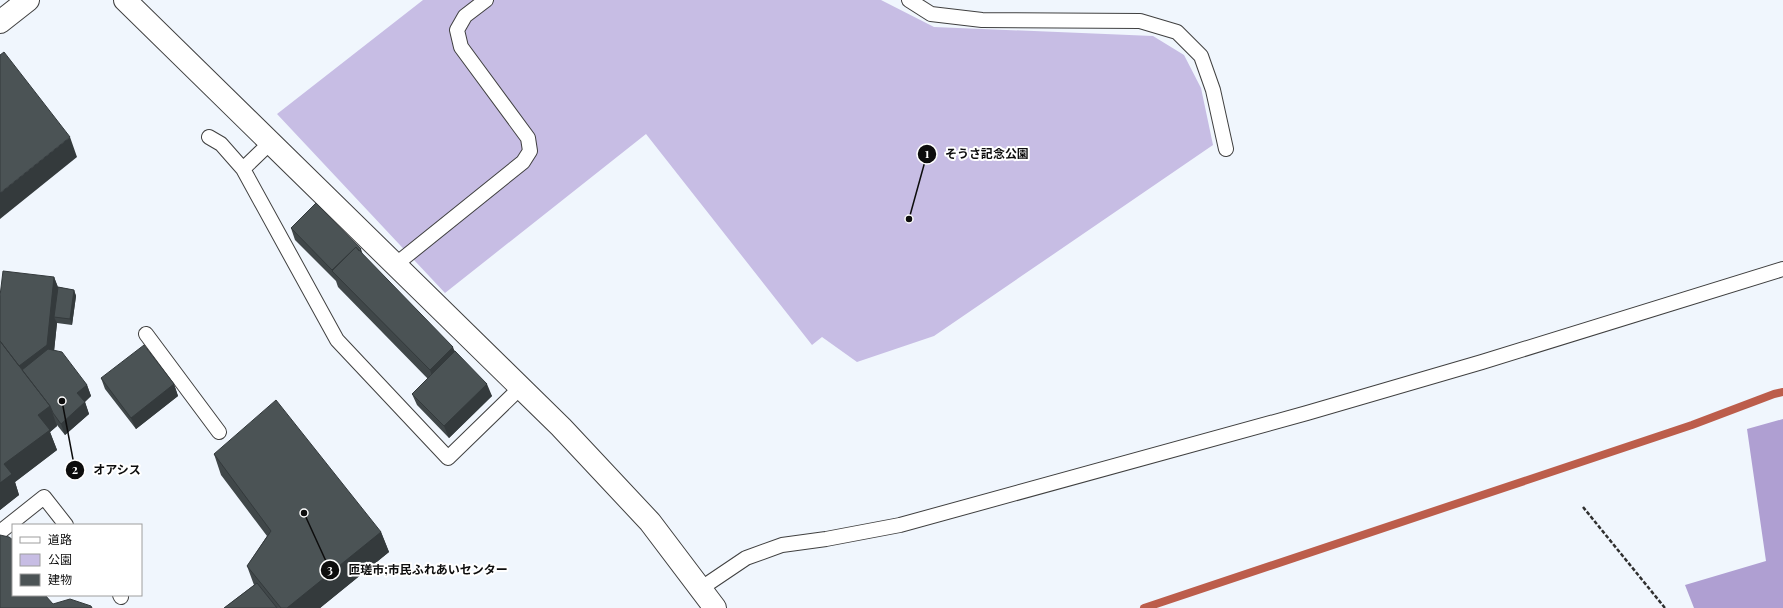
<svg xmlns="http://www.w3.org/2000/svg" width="1783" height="608" font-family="'Playfair Display','Noto Sans JP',serif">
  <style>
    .green { fill: #c7bde4 }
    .forest { fill: #af9fd2 }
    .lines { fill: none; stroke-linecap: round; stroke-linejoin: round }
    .stream { stroke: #bc5d4b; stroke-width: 8 }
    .service-casing { stroke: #404040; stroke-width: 16 }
    .tertiary-casing { stroke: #404040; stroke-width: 24 }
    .path { stroke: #2f2f2f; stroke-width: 2.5; stroke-dasharray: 4 2; stroke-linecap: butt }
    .service { stroke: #fff; stroke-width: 14 }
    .tertiary { stroke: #fff; stroke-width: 22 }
    .wall { fill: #404749 }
    .shaded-wall { fill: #343a3c }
    .building { fill: #4b5355; stroke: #343a3c }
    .leader { fill: none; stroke: #0d0d0d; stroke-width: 1.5 }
    .callout-dot { fill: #0d0d0d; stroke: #fff; stroke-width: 1.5 }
    .mark-label { font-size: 12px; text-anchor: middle; font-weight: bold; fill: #fff }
    .callout-label { font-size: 12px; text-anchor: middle; font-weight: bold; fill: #0d0d0d; stroke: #fff; stroke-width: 4; stroke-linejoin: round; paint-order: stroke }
  </style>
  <rect width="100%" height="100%" fill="#f0f6fd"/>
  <path class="green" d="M 423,0 L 881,0 L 934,27 L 1153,36 L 1184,55 L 1201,88 L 1213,145 L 934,336 L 857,362 L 822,337 L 812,345 L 646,134 L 445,293 L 277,114 Z"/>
  <path class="forest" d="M 1783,419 L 1783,608 L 1694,608 L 1685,585 L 1766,561 L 1747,429 Z"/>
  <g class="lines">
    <path class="stream" d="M 1144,608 L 1692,425 L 1774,394 L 1783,392"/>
    <defs>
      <path id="service" d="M 909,0 L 931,14 L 982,20 L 1140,21 L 1177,32 L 1201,56 L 1213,90 L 1226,149
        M 209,137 L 221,144 L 243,169 L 337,340 L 448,458 L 520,388
        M 243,169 L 271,142
        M 395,265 L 523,162 L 530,151 L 528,138 L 461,47 L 457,30 L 465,16 L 486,0
        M 146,334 L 219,432
        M 0,532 L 44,497 L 66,525
        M 700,589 L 746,558 L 782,545 L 826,539 L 900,525 L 1307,413 L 1482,362 L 1783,269
        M 120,595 L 121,597"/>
      <path id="tertiary" d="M 125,0 L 561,427 L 650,522 L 715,608
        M 0,22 L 28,0"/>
    </defs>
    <use href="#service" class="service-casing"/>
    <use href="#tertiary" class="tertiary-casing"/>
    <path class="path" d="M 1583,507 L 1665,608"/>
    <use href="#service" class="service"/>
    <use href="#tertiary" class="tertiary"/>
  </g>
  <path class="wall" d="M 291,228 L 363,255 L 455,351 L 492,396 L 449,438 L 417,405 L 412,394 L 428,379 L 338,287 L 336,281 L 295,240 Z
    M 54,277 L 58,287 L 74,290 L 76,296 L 72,325 L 57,323 L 54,351 L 87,385 L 91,396 L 85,402 L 89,414 L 65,435 L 57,425 L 57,426 L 50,432 L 57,450 L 15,482 L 19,495 L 0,510 L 0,296 Z
    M 101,378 L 174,384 L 178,396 L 136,429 L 105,389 Z
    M 214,454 L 381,532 L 389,552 L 320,608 L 224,608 L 254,585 L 247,566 L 267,536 L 221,475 Z"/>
  <path class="shaded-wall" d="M 70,137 L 77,157 L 0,219 L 0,193 Z
    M 361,249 L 365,261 L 336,275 Z
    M 54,277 L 60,293 L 54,317 L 57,323 L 53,361 L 27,381 L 18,367 Z
    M 74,290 L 76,296 L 72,325 L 70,319 Z
    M 453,347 L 459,363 L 436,387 L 430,370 Z
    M 174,384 L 178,396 L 136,429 L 131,418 Z
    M 487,384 L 492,396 L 449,438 L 444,426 Z
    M 87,385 L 91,396 L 81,405 L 77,393 Z
    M 85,402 L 89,414 L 65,435 L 61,424 Z
    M 50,406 L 57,426 L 50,432 L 57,450 L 15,482 L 19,495 L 0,510 L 0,483 L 4,464 L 38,415 Z
    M 381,532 L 389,552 L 320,608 L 287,608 Z"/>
  <path class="building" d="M 4,52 L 70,137 L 0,193 L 0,55 Z
    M 316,203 L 361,249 L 359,251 L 356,247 L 332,270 L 291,228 Z
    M 356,247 L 453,347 L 430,370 L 332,271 Z
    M 3,271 L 54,277 L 47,345 L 19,366 L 0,341 L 0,296 Z
    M 58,287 L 74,290 L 70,319 L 54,317 Z
    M 0,341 L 50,406 L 38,415 L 50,430 L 4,464 L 12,474 L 0,483 Z
    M 144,345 L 174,384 L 131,418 L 101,378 Z
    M 48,349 L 62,352 L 87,385 L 77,393 L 85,402 L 61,424 L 53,413 L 50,406 L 22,370 Z
    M 455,351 L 487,384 L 444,426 L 412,394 Z
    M 276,400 L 381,532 L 287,608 L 281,608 L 247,566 L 271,531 L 214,454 Z
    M 0,535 L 9,537 L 13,540 L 13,595 L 45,595 L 53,604 L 70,599 L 91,606 L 92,608 L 0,608 Z
    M 257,583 L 277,608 L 224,608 Z"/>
  <path class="leader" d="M909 219L927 154M62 401L75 470M304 513L330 570"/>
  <g class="callout-dot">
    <circle cx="909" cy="219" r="4"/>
    <circle cx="62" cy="401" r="4"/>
    <circle cx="304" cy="513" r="4"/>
    <circle cx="927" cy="154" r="10"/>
    <circle cx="75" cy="470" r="10"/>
    <circle cx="330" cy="570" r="10"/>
  </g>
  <g class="mark-label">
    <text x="927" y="158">1</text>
    <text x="75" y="474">2</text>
    <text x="330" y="574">3</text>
  </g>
  <g class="callout-label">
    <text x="987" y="158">そうさ記念公園</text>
    <text x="117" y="474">オアシス</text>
    <text x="428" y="574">匝瑳市;市民ふれあいセンター</text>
  </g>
  <rect x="12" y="524" width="130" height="72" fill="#ffffff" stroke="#9e9e9e"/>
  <rect x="20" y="537" width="20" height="6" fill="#ffffff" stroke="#9e9e9e"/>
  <text x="48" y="544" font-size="12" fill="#0d0d0d">道路</text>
  <rect x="20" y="554" width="20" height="12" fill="#c7bde4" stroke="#9e9e9e"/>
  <text x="48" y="564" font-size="12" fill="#0d0d0d">公園</text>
  <rect x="20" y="574" width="20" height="12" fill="#4b5355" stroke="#9e9e9e"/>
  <text x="48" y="584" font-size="12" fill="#0d0d0d">建物</text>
</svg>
